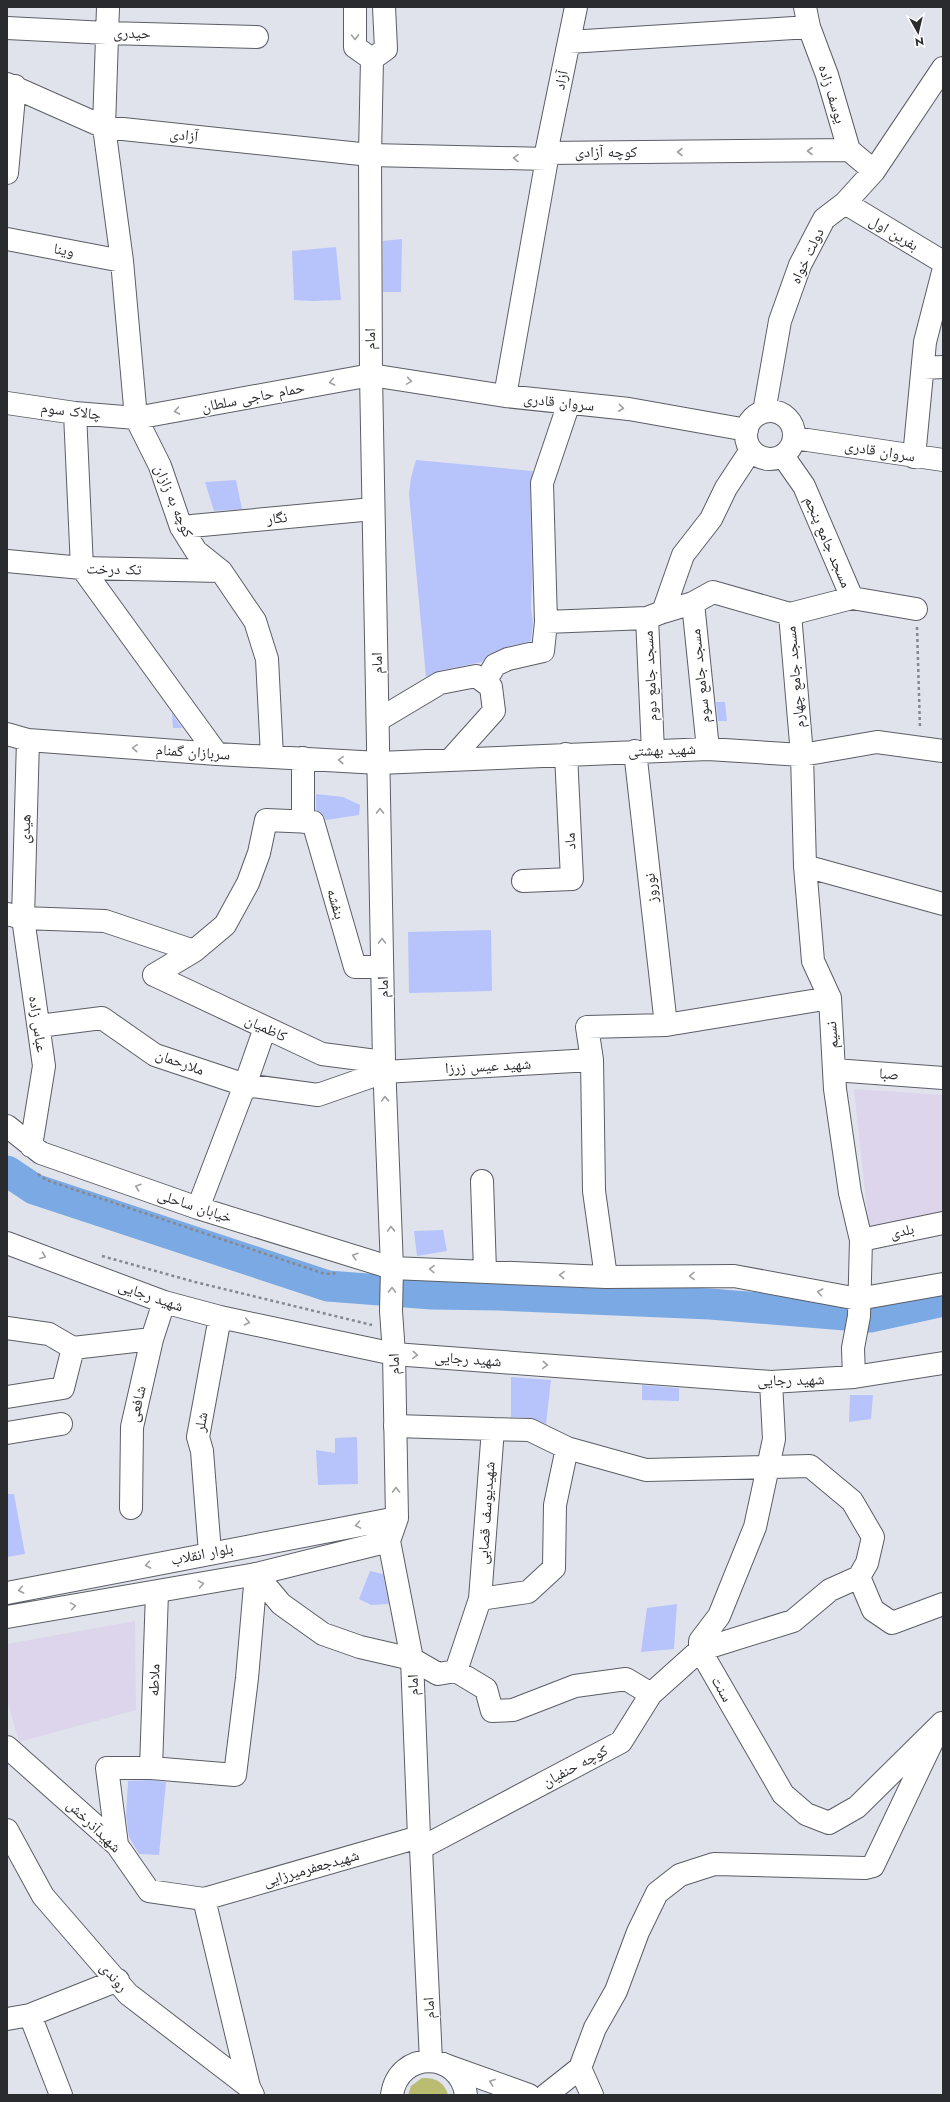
<svg xmlns="http://www.w3.org/2000/svg" width="950" height="2102" font-family="Jost,'Noto Naskh Arabic',sans-serif">
  <style>
    .education { fill: #dcd5eb }
    .green { fill: #babc71 }
    .lines { fill: none; stroke-linecap: round; stroke-linejoin: round }
    .river { stroke: #7aa9e3; stroke-width: 31 }
    .building { fill: #b7c3fb }
    .minor-casing { stroke: #5c5e66; stroke-width: 24 }
    .major-casing { stroke: #5c5e66; stroke-width: 24 }
    .path { stroke: #86888e; stroke-width: 2.5; stroke-dasharray: 3 3; stroke-linecap: butt }
    .minor { stroke: #fff; stroke-width: 22 }
    .major { stroke: #fff; stroke-width: 22 }
    .oneway { stroke: #9fa0a1 }
    .labels { text-anchor: middle; dominant-baseline: central; stroke-width: 3; stroke-linejoin: round; paint-order: stroke }
    .street-label { font-size: 15px; fill: #2a2b2e; stroke: #fff }
  </style>
  <rect width="100%" height="100%" fill="#e0e3ec"/>
  <path class="education" d="M 854,1089 L 943,1095 L 943,1211 L 869,1228 Z
    M 135,1621 L 136,1710 L 19,1742 L 7,1700 L 7,1644 Z"/>
  <path class="green" d="M 422,2078 C 434,2077 445,2082 448,2095 L 408,2095 L 411,2086 Z"/>
  <g class="lines">
    <path class="river" d="M 7,1171 L 34,1189 L 328,1286 L 432,1294 L 499,1295 L 710,1304 L 870,1317 L 943,1301"/>
  </g>
  <path class="building" d="M 402,239 L 401,292 L 383,292 L 383,241 Z
    M 336,247 L 341,300 L 312,301 L 294,300 L 292,251 Z
    M 416,460 L 533,471 L 530,483 L 532,580 L 531,607 L 533,623 L 531,641 L 503,648 L 489,654 L 482,662 L 438,671 L 426,677 L 409,494 L 411,478 Z
    M 236,480 L 242,509 L 214,511 L 205,482 Z
    M 716,702 L 725,702 L 727,721 L 718,721 Z
    M 172,713 L 182,728 L 173,728 Z
    M 316,794 L 343,797 L 360,805 L 359,815 L 326,820 L 321,813 L 316,810 Z
    M 491,930 L 492,991 L 409,993 L 408,932 Z
    M 443,1230 L 447,1251 L 417,1256 L 414,1231 Z
    M 511,1377 L 551,1380 L 546,1424 L 531,1418 L 511,1417 Z
    M 642,1385 L 679,1388 L 679,1401 L 642,1400 Z
    M 850,1395 L 873,1395 L 871,1419 L 849,1422 Z
    M 357,1437 L 358,1484 L 318,1485 L 316,1450 L 335,1453 L 335,1438 Z
    M 7,1494 L 14,1494 L 25,1554 L 7,1557 Z
    M 370,1571 L 383,1574 L 389,1604 L 371,1605 L 359,1599 Z
    M 677,1604 L 674,1649 L 641,1652 L 647,1608 Z
    M 150,1780 L 166,1782 L 159,1855 L 139,1854 L 129,1837 L 126,1816 L 128,1781 Z"/>
  <g class="lines">
    <defs>
      <path id="minor" d="M 108,7 L 104,127 L 122,261 L 136,418 L 160,466 L 181,527 L 196,551 L 221,571 L 255,621 L 267,659 L 272,756
        M 805,7 L 809,27 L 827,75 L 849,150 L 874,171
        M 7,28 L 107,33 L 257,37
        M 569,42 L 809,27
        M 7,84 L 104,127 L 370,155 L 547,159 L 546,153 L 849,150
        M 546,153 L 576,7
        M 7,173 L 15,86
        M 845,203 L 943,262
        M 7,239 L 122,261
        M 923,368 L 943,367
        M 505,396 L 547,159
        M 7,403 L 75,413 L 136,418 L 371,375 L 505,396 L 629,409 L 747,430
        M 569,403 L 542,483 L 546,622 L 647,618
        M746 435a24 24 0 1 1 48 0a24 24 0 1 1-48 0Z
        M 764,412 L 780,321 L 800,265 L 824,219 L 845,203 L 874,171 L 943,68
        M 75,413 L 82,568 L 217,754
        M 794,438 L 943,460
        M 751,450 L 726,488 L 711,519 L 683,555 L 663,612 L 693,603 L 713,592 L 790,614
        M 783,456 L 804,486 L 852,598 L 916,609
        M 914,457 L 925,342 L 943,272
        M 181,527 L 373,509
        M 7,561 L 82,568 L 221,571
        M 852,598 L 790,614 L 802,755 L 805,866 L 813,961 L 830,998 L 835,1089 L 850,1193 L 861,1240 L 859,1316 L 853,1348 L 854,1377
        M 693,603 L 708,749
        M 485,682 L 495,665 L 508,659 L 543,651 L 546,622
        M 378,720 L 440,683 L 476,676 L 491,687 L 494,711 L 451,759
        M 7,734 L 28,740 L 217,754 L 379,763 L 708,749 L 802,755 L 877,742 L 943,751
        M 28,740 L 23,918 L 105,921 L 194,951 L 154,975
        M 635,751 L 666,1025
        M 653,751 L 647,618 L 660,613
        M 303,758 L 303,822
        M 805,866 L 943,904
        M 523,881 L 572,879 L 566,754
        M 7,914 L 23,918 L 44,1066 L 31,1146
        M 194,951 L 225,925 L 248,883 L 259,853 L 266,820 L 313,822 L 355,967 L 382,967
        M 154,975 L 322,1054 L 384,1062
        M 39,1026 L 102,1018 L 155,1055 L 245,1085 L 265,1028
        M 834,1070 L 943,1078
        M 7,1126 L 41,1153 L 198,1208 L 392,1268 L 606,1277 L 734,1276 L 858,1299 L 943,1284
        M 482,1181 L 485,1271
        M 198,1208 L 245,1085 L 318,1095 L 384,1072 L 592,1060
        M 861,1240 L 943,1223
        M 7,1243 L 164,1302 L 220,1317 L 394,1354 L 771,1382 L 854,1377 L 943,1363
        M 606,1277 L 594,1191 L 592,1060 L 587,1027 L 666,1025 L 830,998
        M 7,1328 L 49,1334 L 73,1348 L 63,1388 L 7,1397
        M 73,1348 L 152,1339
        M 771,1382 L 774,1439 L 755,1527 L 719,1616 L 700,1641 L 700,1650 L 783,1794 L 806,1814 L 829,1823 L 857,1807 L 942,1723
        M 395,1426 L 493,1429
        M 7,1433 L 61,1424
        M 131,1508 L 132,1427 L 152,1339 L 164,1302
        M 210,1553 L 202,1451 L 198,1437 L 220,1317
        M 256,1574 L 281,1604 L 323,1634 L 360,1647 L 412,1659 L 438,1674 L 456,1671 L 486,1689 L 492,1711 L 513,1710 L 575,1686 L 626,1679 L 651,1694
        M 859,1577 L 873,1610 L 892,1623 L 943,1604
        M 480,1599 L 528,1592 L 554,1568 L 555,1505 L 567,1448
        M 7,1747 L 117,1845 L 149,1891 L 204,1899 L 419,1837
        M 151,1768 L 157,1592
        M 7,1830 L 43,1896 L 128,1994 L 249,2087 L 253,2095
        M 117,1845 L 107,1768 L 151,1768 L 235,1775 L 247,1678 L 256,1574
        M 421,1848 L 621,1742 L 651,1694 L 700,1650 L 793,1621 L 830,1590 L 859,1577 L 867,1563 L 873,1537 L 852,1501 L 810,1466 L 646,1470 L 567,1448 L 530,1430 L 493,1429 L 480,1599 L 456,1671
        M 204,1899 L 249,2087
        M 30,2015 L 61,2095
        M 7,2019 L 30,2015 L 118,1980
        M 448,2066 L 529,2095
        M 580,2068 L 592,2095
        M 546,2095 L 580,2068 L 595,2028 L 616,1991 L 638,1932 L 657,1893 L 680,1875 L 714,1864 L 865,1868 L 873,1866 L 934,1738"/>
      <path id="major" d="M 355,7 L 355,47 L 372,59
        M 372,59 L 370,155 L 371,375 L 384,1062 L 392,1268 L 391,1311 L 394,1354 L 397,1518 L 389,1541 L 412,1659 L 419,1837 L 421,1848 L 431,2061
        M 372,59 L 386,49 L 384,7
        M 7,1593 L 397,1518
        M 7,1617 L 256,1574 L 389,1541
        M 392,2095 C 398,2050 460,2050 466,2095"/>
    </defs>
    <use href="#minor" class="minor-casing"/>
    <use href="#major" class="major-casing"/>
    <path class="path" d="M 917,627 L 920,728
      M 38,1174 L 46,1180 L 325,1274 L 338,1273
      M 102,1256 L 195,1282 L 372,1325"/>
    <use href="#minor" class="minor"/>
    <use href="#major" class="major"/>
  </g>
  <defs><path id="oneway-chevron" d="M-2-3.5L2.5 0L-2 3.5" fill="none" stroke-width="1.6" stroke-linecap="round" stroke-linejoin="round"/></defs>
  <g class="oneway">
    <use href="#oneway-chevron" transform="translate(355 37) rotate(89)"/>
    <use href="#oneway-chevron" transform="translate(810 151) rotate(180)"/>
    <use href="#oneway-chevron" transform="translate(680 152) rotate(180)"/>
    <use href="#oneway-chevron" transform="translate(516 158) rotate(-179)"/>
    <use href="#oneway-chevron" transform="translate(409 381) rotate(9)"/>
    <use href="#oneway-chevron" transform="translate(332 382) rotate(169)"/>
    <use href="#oneway-chevron" transform="translate(621 408) rotate(6)"/>
    <use href="#oneway-chevron" transform="translate(177 411) rotate(169)"/>
    <use href="#oneway-chevron" transform="translate(135 748) rotate(-176)"/>
    <use href="#oneway-chevron" transform="translate(341 760) rotate(-177)"/>
    <use href="#oneway-chevron" transform="translate(380 811) rotate(-91)"/>
    <use href="#oneway-chevron" transform="translate(382 941) rotate(-91)"/>
    <use href="#oneway-chevron" transform="translate(385 1099) rotate(-92)"/>
    <use href="#oneway-chevron" transform="translate(138 1187) rotate(-161)"/>
    <use href="#oneway-chevron" transform="translate(391 1229) rotate(-92)"/>
    <use href="#oneway-chevron" transform="translate(43 1256) rotate(21)"/>
    <use href="#oneway-chevron" transform="translate(355 1256) rotate(-163)"/>
    <use href="#oneway-chevron" transform="translate(432 1269) rotate(-178)"/>
    <use href="#oneway-chevron" transform="translate(562 1275) rotate(-177)"/>
    <use href="#oneway-chevron" transform="translate(692 1276) rotate(179)"/>
    <use href="#oneway-chevron" transform="translate(392 1290) rotate(-89)"/>
    <use href="#oneway-chevron" transform="translate(820 1292) rotate(-169)"/>
    <use href="#oneway-chevron" transform="translate(247 1322) rotate(12)"/>
    <use href="#oneway-chevron" transform="translate(415 1355) rotate(4)"/>
    <use href="#oneway-chevron" transform="translate(545 1365) rotate(4)"/>
    <use href="#oneway-chevron" transform="translate(396 1490) rotate(-91)"/>
    <use href="#oneway-chevron" transform="translate(358 1525) rotate(170)"/>
    <use href="#oneway-chevron" transform="translate(148 1565) rotate(169)"/>
    <use href="#oneway-chevron" transform="translate(201 1584) rotate(-10)"/>
    <use href="#oneway-chevron" transform="translate(21 1590) rotate(169)"/>
    <use href="#oneway-chevron" transform="translate(73 1606) rotate(-9)"/>
    <use href="#oneway-chevron" transform="translate(492 2082) rotate(-160)"/>
  </g>
  <g class="labels">
    <g class="street-label">
      <text transform="translate(132 33) rotate(1)">حیدری</text>
      <text transform="translate(561 80) rotate(-78)">آزاد</text>
      <text transform="translate(832 94) rotate(73)">یوسف زاده</text>
      <text transform="translate(184 135) rotate(6)">آزادی</text>
      <text x="606" y="152">کوچه آزادی</text>
      <text transform="translate(894 233) rotate(31)">بفرین اول</text>
      <text transform="translate(64 250) rotate(11)">وینا</text>
      <text transform="translate(807 256) rotate(-65)">دولت خواه</text>
      <text transform="translate(370 339) rotate(-90)">امام</text>
      <text transform="translate(253 397) rotate(-11)">حمام حاجی سلطان</text>
      <text transform="translate(559 402) rotate(6)">سروان قادری</text>
      <text transform="translate(71 411) rotate(7)">چالاک سوم</text>
      <text transform="translate(880 451) rotate(9)">سروان قادری</text>
      <text transform="translate(174 501) rotate(67)">کوچه به زازان</text>
      <text transform="translate(277 518) rotate(-6)">نگار</text>
      <text transform="translate(828 542) rotate(67)">مسجد جامع پنجم</text>
      <text transform="translate(114 569) rotate(1)">تک درخت</text>
      <text transform="translate(377 663) rotate(-91)">امام</text>
      <text transform="translate(650 676) rotate(-93)">مسجد جامع دوم</text>
      <text transform="translate(700 676) rotate(-96)">مسجد جامع سوم</text>
      <text transform="translate(795 677) rotate(-95)">مسجد جامع چهارم</text>
      <text transform="translate(662 750) rotate(-2)">شهید بهشتی</text>
      <text transform="translate(193 752) rotate(4)">سربازان گمنام</text>
      <text transform="translate(25 829) rotate(-88)">هیدی</text>
      <text transform="translate(570 841) rotate(-93)">ماد</text>
      <text transform="translate(651 888) rotate(-96)">نوروز</text>
      <text transform="translate(336 904) rotate(74)">بنفشه</text>
      <text transform="translate(383 987) rotate(-91)">امام</text>
      <text transform="translate(38 1024) rotate(82)">عباس زاده</text>
      <text transform="translate(266 1028) rotate(25)">کاظمیان</text>
      <text transform="translate(832 1035) rotate(-94)">نسیم</text>
      <text transform="translate(180 1062) rotate(20)">ملارحمان</text>
      <text transform="translate(488 1066) rotate(-3)">شهید عیس زرزا</text>
      <text transform="translate(889 1074) rotate(4)">صبا</text>
      <text transform="translate(195 1206) rotate(18)">خیابان ساحلی</text>
      <text transform="translate(902 1231) rotate(-12)">بلدی</text>
      <text transform="translate(151 1296) rotate(19)">شهید رجایی</text>
      <text transform="translate(468 1359) rotate(4)">شهید رجایی</text>
      <text transform="translate(394 1364) rotate(-92)">امام</text>
      <text transform="translate(791 1380) rotate(-1)">شهید رجایی</text>
      <text transform="translate(137 1404) rotate(-78)">شافعی</text>
      <text transform="translate(201 1422) rotate(-81)">شلر</text>
      <text transform="translate(486 1513) rotate(-86)">شهیدیوسف قصابی</text>
      <text transform="translate(202 1554) rotate(-11)">بلوار انقلاب</text>
      <text transform="translate(154 1680) rotate(-88)">ملاطه</text>
      <text transform="translate(413 1685) rotate(-92)">امام</text>
      <text transform="translate(722 1689) rotate(60)">سنت</text>
      <text transform="translate(575 1766) rotate(-28)">کوچه حنفیان</text>
      <text transform="translate(94 1826) rotate(44)">شهیدآذرخش</text>
      <text transform="translate(311 1868) rotate(-16)">شهیدجعفرمیرزایی</text>
      <text transform="translate(114 1977) rotate(49)">روندی</text>
      <text transform="translate(429 2008) rotate(-93)">امام</text>
    </g>
  </g>
  <rect width="950" height="2102" fill="none" stroke="#2a2b2e" stroke-width="16"/>
  <g transform="translate(918 32) rotate(172)" stroke="#ffffff" stroke-width="3" paint-order="stroke">
  <path d="M0-3L7 15L0 10L-7 15Z" fill="#2a2b2e"/>
  <text y="-6" font-size="11" font-weight="bold" text-anchor="middle" fill="#2a2b2e">N</text>
  </g>
</svg>
